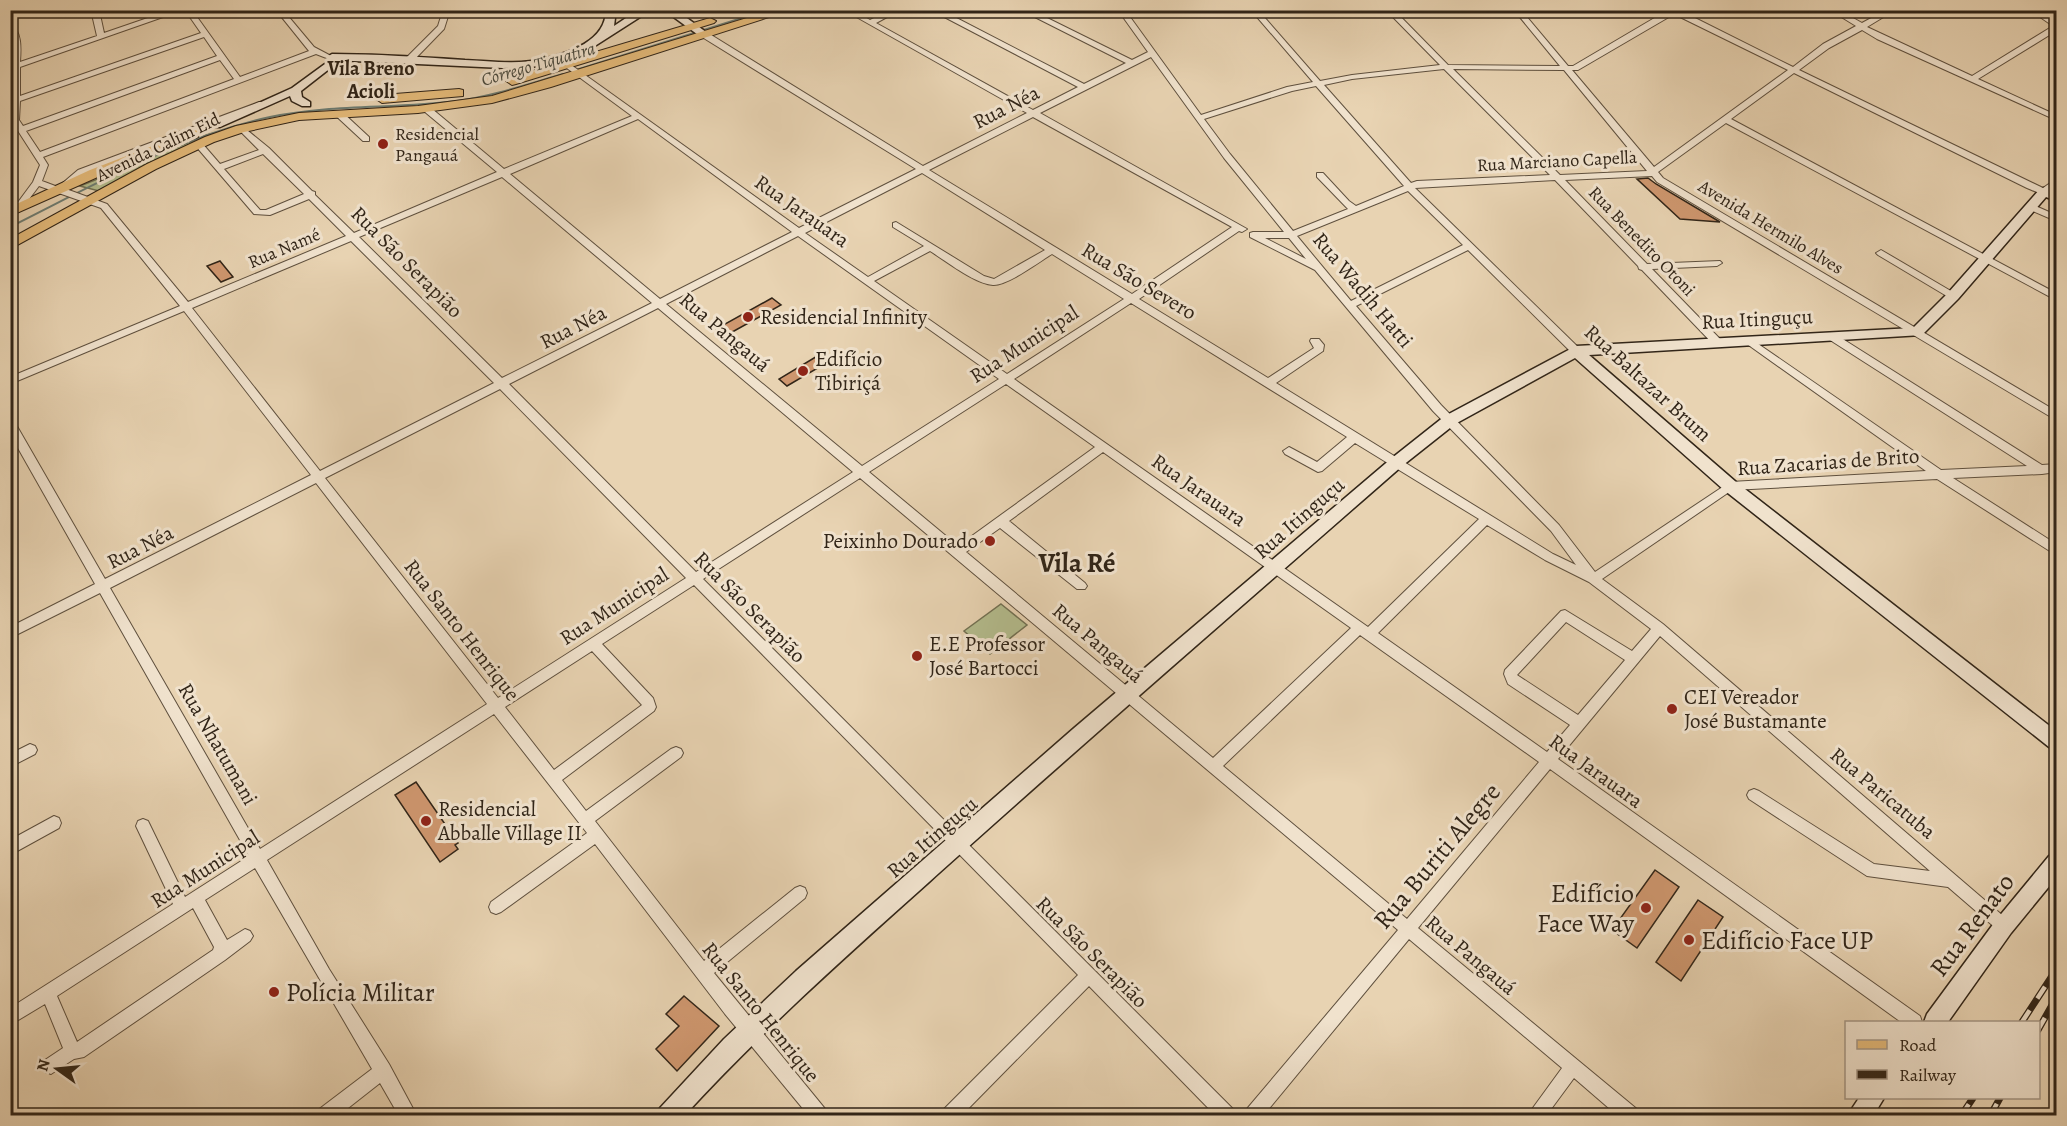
<svg xmlns="http://www.w3.org/2000/svg" width="2067" height="1126" font-family="Alegreya,serif">
  <style>
    .green { fill: #b4bd8e; stroke: #727153; stroke-width: 1.5 }
    .lines { fill: none; stroke-linecap: round; stroke-linejoin: round }
    .stream { stroke: #6e7d73; stroke-width: 2 }
    .building { fill: #cf976f; stroke: #312518; stroke-width: 1.5 }
    .street-casing { stroke: #5f503e; stroke-width: 2 }
    .secondary-casing { stroke: #312518; stroke-width: 3 }
    .primary-casing { stroke: #312518; stroke-width: 2 }
    .street { fill: #f0e2cd; fill-rule: evenodd }
    .secondary { fill: #f0e2cd; fill-rule: evenodd }
    .primary { fill: #e4ba79; fill-rule: evenodd }
    .rail-casing { stroke: #312518; stroke-width: 7 }
    .rail { stroke: #f0e2cd; stroke-width: 4.5; stroke-dasharray: 14; stroke-linecap: butt }
    .poi-dot { fill: #8f2418; stroke: #f0e2cd; stroke-width: 2 }
    .labels { text-anchor: middle; dominant-baseline: central; stroke-width: 6; stroke-linejoin: round; paint-order: stroke }
    .far-water-label { font-size: 18px; font-style: italic; fill: #4a4a3e; stroke: #f0e2cd }
    .far-poi-label { font-size: 18px; fill: #312518; stroke: #f0e2cd; text-anchor: start }
    .far-street-label { font-size: 18px; fill: #312518; stroke: #f0e2cd }
    .far-quarter-label { font-size: 20px; font-weight: bold; fill: #312518; stroke: #f0e2cd }
    .street-label { font-size: 21px; fill: #312518; stroke: #f0e2cd }
    .poi-label { font-size: 21px; fill: #312518; stroke: #f0e2cd; text-anchor: start }
    .near-street-label { font-size: 26px; fill: #312518; stroke: #f0e2cd }
    .near-poi-label { font-size: 26px; fill: #312518; stroke: #f0e2cd; text-anchor: start }
    .district-label { font-size: 27px; font-weight: bold; fill: #312518; stroke: #f0e2cd }
  </style>
  <rect width="100%" height="100%" fill="#e8d3b2"/>
  <filter id="stains"><feTurbulence type="fractalNoise" baseFrequency=".00333" numOctaves="4"/><feColorMatrix values="0 0 0 0 .2 0 0 0 0 .09 0 0 0 0 .02 0 0 0 .5 -.17"/></filter>
  <radialGradient id="worn" r=".72"><stop offset=".6" stop-color="#630" stop-opacity="0"/><stop offset="1" stop-color="#630" stop-opacity=".3"/></radialGradient>
  <path class="green" d="M 246,124 L 99,191 L 80,186 L 207,135 Z
    M 1001,604 L 1027,625 L 990,654 L 964,631 Z"/>
  <g class="lines">
    <path class="stream" d="M 576,70 L 767,10
      M 10,227 C 94,185 178,137 270,117 C 332,104 395,109 457,101 C 493,96 528,84 563,74"/>
  </g>
  <path class="building" d="M 1648,178 L 1656,184 L 1720,222 L 1680,219 L 1637,179 Z
    M 220,261 L 233,277 L 221,282 L 207,266 Z
    M 772,298 L 781,305 L 725,336 L 716,329 Z
    M 819,355 L 828,362 L 787,386 L 779,379 Z
    M 416,782 L 458,843 L 455,845 L 458,849 L 440,862 L 395,795 Z
    M 1655,870 L 1679,887 L 1637,948 L 1612,930 Z
    M 1698,900 L 1723,917 L 1681,981 L 1656,962 Z
    M 684,996 L 719,1026 L 677,1071 L 656,1049 L 679,1026 L 666,1014 Z"/>
  <g class="lines">
    <defs>
      <path id="street" d="M 91,10 L 99,10 L 104,33 L 171,10 L 183,10 L 20,67 L 20,96 L 201,33 L 185,10 L 192,10 L 240,77 L 309,51 L 276,10 L 283,10 L 314,47 L 333,57 L 329,59 L 316,54 L 43,157 L 48,165 L 42,181 L 58,187 L 78,170 L 259,102 L 265,102 L 265,106 L 84,174 L 66,189 L 107,204 L 188,302 L 346,236 L 309,199 L 270,215 L 254,214 L 194,144 L 201,142 L 220,164 L 259,150 L 239,130 L 239,126 L 242,126 L 269,148 L 312,191 L 315,192 L 315,195 L 354,233 L 497,172 L 425,112 L 425,108 L 431,108 L 504,169 L 632,116 L 564,66 L 563,64 L 567,62 L 799,228 L 916,169 L 702,37 L 702,33 L 708,33 L 923,166 L 1027,113 L 844,10 L 853,10 L 870,20 L 890,10 L 900,10 L 876,23 L 1033,110 L 1078,87 L 931,10 L 941,10 L 1084,84 L 1126,63 L 1021,10 L 1031,10 L 1132,60 L 1148,52 L 1118,10 L 1125,10 L 1201,115 L 1287,87 L 1313,82 L 1251,10 L 1258,10 L 1320,81 L 1352,75 L 1440,65 L 1386,10 L 1394,10 L 1448,65 L 1560,66 L 1514,10 L 1521,10 L 1568,66 L 1573,66 L 1668,10 L 1679,10 L 1793,67 L 1823,44 L 1856,26 L 1830,10 L 1839,10 L 1862,23 L 1886,10 L 1895,10 L 1867,27 L 1972,76 L 2053,26 L 2030,10 L 2039,10 L 2056,22 L 2056,31 L 1978,79 L 2056,115 L 2056,120 L 1877,39 L 1862,30 L 1829,48 L 1799,70 L 2043,188 L 2056,179 L 2056,186 C 2043,197 2042,194 2027,188 L 1794,73 L 1731,119 L 2056,293 L 2056,300 L 1726,123 L 1658,172 L 1663,178 L 2056,411 L 2056,420 L 1657,182 L 1652,176 L 1565,180 L 1647,264 L 1720,261 L 1722,263 L 1717,266 L 1652,269 L 1722,341 L 1722,345 L 1714,345 L 1642,270 L 1639,269 L 1638,266 L 1555,180 L 1415,188 L 1580,349 L 1580,353 L 1572,353 L 1468,250 L 1356,306 L 1441,405 L 1559,525 L 1595,572 L 1730,482 L 1926,471 L 1747,344 L 1746,342 L 1751,339 L 1941,470 L 2027,466 L 1830,340 L 1830,336 L 1838,336 L 2042,465 L 2056,464 L 2056,472 L 2042,474 L 1953,478 L 2056,544 L 2056,555 L 1937,479 L 1732,490 L 1602,579 L 1663,624 L 2009,921 L 2012,926 L 2009,931 L 2004,933 L 1999,931 L 1948,887 L 1867,876 L 1749,799 L 1747,795 L 1749,791 L 1754,789 L 1759,791 L 1874,864 L 1930,871 L 1660,636 L 1558,759 L 1920,1016 L 1922,1022 L 1901,1022 L 1550,769 L 1418,928 L 1638,1110 L 1640,1116 L 1618,1116 L 1574,1078 L 1546,1116 L 1527,1116 L 1562,1068 L 1409,939 L 1263,1116 L 1244,1116 L 1246,1110 L 1398,930 L 860,478 L 703,579 L 1234,1110 L 1236,1116 L 1216,1116 L 1089,986 L 961,1116 L 941,1116 L 943,1110 L 1078,975 L 694,585 L 602,644 L 653,698 L 656,707 L 654,711 L 562,780 L 586,811 L 671,749 L 676,747 L 681,749 L 683,753 L 681,757 L 595,821 L 704,961 L 795,888 L 800,886 L 805,888 L 807,893 L 805,898 L 714,973 L 826,1110 L 828,1116 L 809,1116 L 725,1014 L 595,844 L 501,912 L 496,914 L 491,912 L 489,907 L 491,902 L 587,833 L 494,714 L 267,860 L 329,969 L 389,1064 L 417,1116 L 399,1116 L 380,1083 L 338,1116 L 316,1116 L 318,1110 L 372,1069 L 255,868 L 205,900 L 227,940 L 245,929 L 250,931 L 253,936 L 250,941 L 225,960 L 84,1057 L 74,1059 L 51,1074 L 45,1072 L 43,1066 L 45,1060 L 63,1048 L 45,1004 L 10,1025 L 10,1008 L 173,904 L 136,826 L 138,821 L 143,819 L 148,821 L 185,897 L 249,856 L 100,593 L 10,638 L 10,627 L 95,584 L 10,434 L 10,420 L 14,421 L 105,579 L 311,475 L 184,311 L 10,384 L 10,377 L 180,306 L 101,208 L 39,186 L 20,211 L 17,212 L 13,209 L 33,182 L 40,165 L 11,120 L 12,69 L 10,69 L 10,65 L 12,64 C 13,49 10,36 10,22 C 22,32 21,47 20,62 L 97,36 ZM 1674,14 L 1788,70 L 1654,167 L 1572,70 L 1578,70 ZM 204,37 L 217,56 L 23,126 L 19,120 L 20,101 ZM 1151,57 L 1224,158 L 1284,232 L 1253,232 L 1250,233 L 1250,237 L 1315,270 L 1433,411 L 1551,531 L 1576,565 L 1553,554 L 1276,383 L 1323,351 L 1324,345 L 1319,339 L 1311,339 L 1310,341 L 1314,348 L 1268,378 L 1139,299 L 1239,231 L 1242,232 L 1247,229 L 1040,113 ZM 220,60 L 234,79 L 40,152 L 26,131 ZM 1444,69 L 1550,175 L 1417,181 L 1411,183 L 1324,85 L 1352,79 ZM 1453,69 L 1564,70 L 1647,171 L 1560,175 ZM 1316,86 L 1404,186 L 1356,206 L 1349,201 L 1323,173 L 1317,173 L 1317,177 L 1348,209 L 1293,231 L 1230,154 L 1204,119 L 1292,91 ZM 1033,117 L 1232,227 L 1132,294 L 929,170 ZM 638,119 L 788,229 L 792,232 L 660,299 L 510,174 ZM 263,154 L 304,194 L 266,210 L 260,210 L 224,169 ZM 922,173 L 1045,250 L 994,279 L 984,276 L 896,222 L 893,223 L 893,227 L 924,246 L 868,277 L 805,233 ZM 502,177 L 652,303 L 502,378 L 359,237 ZM 1408,191 L 1463,245 L 1351,301 L 1297,236 ZM 798,236 L 999,379 L 862,466 L 666,304 ZM 1265,238 L 1289,238 L 1306,259 ZM 351,241 L 494,383 L 320,471 L 192,308 ZM 930,251 C 946,261 975,284 993,285 C 1007,286 1039,262 1052,254 L 1124,299 L 1007,374 L 874,281 ZM 1131,303 L 1347,437 L 1317,462 L 1289,447 L 1283,451 L 1285,454 L 1318,472 L 1322,471 L 1355,443 L 1479,519 L 1368,627 L 1014,379 ZM 658,308 L 853,472 L 696,572 L 509,384 ZM 1006,384 L 1095,447 L 958,546 L 869,472 ZM 500,389 L 686,578 L 498,698 L 325,478 ZM 1103,452 L 1351,628 L 1213,758 L 966,552 L 1000,528 L 1077,589 L 1085,589 L 1087,586 L 1085,583 L 1009,521 ZM 316,483 L 487,704 L 260,849 L 110,588 ZM 1487,525 L 1545,560 L 1589,582 L 1651,629 L 1632,651 L 1565,610 L 1561,611 L 1505,670 L 1504,674 L 1508,684 L 1570,725 L 1547,752 L 1378,633 ZM 1566,622 L 1625,660 L 1578,715 L 1517,675 ZM 1360,635 L 1539,762 L 1407,919 L 1223,766 ZM 592,651 L 642,705 L 554,770 L 505,707 ZM 193,908 L 214,947 L 213,950 L 77,1042 L 57,996 Z
        M 443,10 L 450,10 L 444,29 L 413,61 L 407,61 L 407,57 L 438,26 Z
        M 335,111 L 341,111 L 369,137 L 369,141 L 363,141 L 335,115 Z
        M 2031,204 L 2056,215 L 2056,221 L 2028,209 L 2027,207 Z
        M 1881,250 L 1956,294 L 1958,296 L 1956,298 L 1950,298 L 1878,255 L 1876,253 Z
        M 30,744 L 35,746 L 37,750 L 35,754 L 10,767 L 10,754 Z
        M 54,816 L 59,818 L 61,823 L 59,828 L 10,855 L 10,840 Z"/>
      <path id="secondary" d="M 606,10 L 616,10 L 614,26 L 638,10 L 651,10 L 587,51 L 543,66 L 503,68 L 332,60 L 327,57 L 332,54 C 376,54 421,57 465,60 C 490,61 518,65 543,59 C 569,53 606,41 606,10 Z
        M 664,10 L 676,10 L 710,35 L 701,37 Z
        M 329,61 L 333,62 L 333,66 L 301,91 L 302,97 L 310,102 L 310,106 L 302,106 L 292,101 L 290,96 L 220,127 L 212,127 L 210,125 L 292,88 Z
        M 2044,188 L 2056,193 L 2056,201 L 2046,197 L 1958,299 L 1922,335 L 1589,355 L 1736,482 L 2056,731 L 2056,749 L 2049,747 L 1724,490 L 1575,358 L 1455,424 L 1402,466 C 1257,593 1111,719 967,848 C 870,935 772,1020 684,1116 L 657,1116 L 660,1108 L 724,1039 L 796,971 L 1073,729 L 1392,458 L 1445,416 L 1576,346 L 1913,328 L 1948,293 L 2040,189 Z
        M 2056,854 L 2056,878 L 2011,933 L 1948,1022 L 1924,1022 L 1927,1014 L 1997,919 L 2049,856 Z
        M 1859,1098 L 1884,1098 L 1873,1116 L 1847,1116 Z"/>
      <path id="primary" d="M 773,10 L 791,10 L 551,87 L 492,103 L 418,113 L 299,120 L 244,132 L 214,142 L 156,169 L 10,249 L 10,239 L 147,164 L 205,137 L 236,126 L 299,113 L 418,106 L 492,96 Z
        M 710,18 L 716,21 L 714,23 L 516,84 L 512,85 L 506,81 L 508,78 Z
        M 459,89 L 463,90 L 463,96 L 382,103 L 376,99 L 382,95 Z
        M 194,130 L 198,131 L 200,134 L 198,137 L 100,176 L 10,216 L 10,207 L 90,170 Z"/>
    </defs>
    <use href="#street" class="street-casing"/>
    <use href="#secondary" class="secondary-casing"/>
    <use href="#primary" class="primary-casing"/>
    <use href="#street" class="street"/>
    <use href="#secondary" class="secondary"/>
    <use href="#primary" class="primary"/>
    <defs>
      <path id="rail" d="M 2022,1022 L 2056,970
        M 2038,1030 L 2056,998
        M 1961,1116 L 1973,1098
        M 1990,1116 L 2000,1098
        M 2051,1116 L 2056,1106"/>
    </defs>
    <use href="#rail" class="rail-casing"/>
    <use href="#rail" class="rail"/>
  </g>
  <g class="poi-dot">
    <circle cx="383" cy="144" r="6"/>
    <circle cx="748" cy="317" r="6"/>
    <circle cx="803" cy="371" r="6"/>
    <circle cx="990" cy="541" r="6"/>
    <circle cx="917" cy="656" r="6"/>
    <circle cx="1672" cy="709" r="6"/>
    <circle cx="426" cy="821" r="6"/>
    <circle cx="1646" cy="908" r="6"/>
    <circle cx="1689" cy="940" r="6"/>
    <circle cx="274" cy="992" r="6"/>
  </g>
  <g class="labels">
    <g class="far-water-label">
      <text transform="translate(538 64) rotate(-16)">Córrego Tiquatira</text>
    </g>
    <g class="far-poi-label">
      <text x="395" y="134">Residencial<tspan x="395" dy="21">Pangauá</tspan></text>
    </g>
    <g class="far-street-label">
      <text transform="translate(158 147) rotate(-26)">Avenida Calim Eid</text>
      <text transform="translate(1557 161) rotate(-3)">Rua Marciano Capella</text>
      <text transform="translate(1771 227) rotate(31)">Avenida Hermilo Alves</text>
      <text transform="translate(1642 241) rotate(46)">Rua Benedito Otoni</text>
      <text transform="translate(284 248) rotate(-23)">Rua Namé</text>
    </g>
    <g class="far-quarter-label">
      <text x="371" y="68">Vila Breno<tspan x="371" dy="23">Acioli</tspan></text>
    </g>
    <g class="street-label">
      <text transform="translate(1006 107) rotate(-27)">Rua Néa</text>
      <text transform="translate(802 211) rotate(35)">Rua Jarauara</text>
      <text transform="translate(407 262) rotate(45)">Rua São Serapião</text>
      <text transform="translate(1139 281) rotate(31)">Rua São Severo</text>
      <text transform="translate(1363 290) rotate(50)">Rua Wadih Hatti</text>
      <text transform="translate(1757 319) rotate(-3)">Rua Itinguçu</text>
      <text transform="translate(573 327) rotate(-27)">Rua Néa</text>
      <text transform="translate(725 332) rotate(40)">Rua Pangauá</text>
      <text transform="translate(1024 344) rotate(-33)">Rua Municipal</text>
      <text transform="translate(1648 383) rotate(42)">Rua Baltazar Brum</text>
      <text transform="translate(1828 462) rotate(-4)">Rua Zacarias de Brito</text>
      <text transform="translate(1199 490) rotate(35)">Rua Jarauara</text>
      <text transform="translate(1299 518) rotate(-41)">Rua Itinguçu</text>
      <text transform="translate(140 547) rotate(-27)">Rua Néa</text>
      <text transform="translate(614 606) rotate(-33)">Rua Municipal</text>
      <text transform="translate(750 607) rotate(45)">Rua São Serapião</text>
      <text transform="translate(462 630) rotate(52)">Rua Santo Henrique</text>
      <text transform="translate(1098 643) rotate(40)">Rua Pangauá</text>
      <text transform="translate(218 744) rotate(60)">Rua Nhatumani</text>
      <text transform="translate(1596 771) rotate(36)">Rua Jarauara</text>
      <text transform="translate(1883 793) rotate(40)">Rua Paricatuba</text>
      <text transform="translate(932 837) rotate(-41)">Rua Itinguçu</text>
      <text transform="translate(205 869) rotate(-33)">Rua Municipal</text>
      <text transform="translate(1092 952) rotate(45)">Rua São Serapião</text>
      <text transform="translate(1471 955) rotate(40)">Rua Pangauá</text>
      <text transform="translate(761 1012) rotate(51)">Rua Santo Henrique</text>
    </g>
    <g class="poi-label">
      <text x="760" y="317">Residencial Infinity</text>
      <text x="815" y="359">Edifício<tspan x="815" dy="24">Tibiriçá</tspan></text>
      <text x="978" y="541" text-anchor="end">Peixinho Dourado</text>
      <text x="929" y="644">E.E Professor<tspan x="929" dy="24">José Bartocci</tspan></text>
      <text x="1684" y="697">CEI Vereador<tspan x="1684" dy="24">José Bustamante</tspan></text>
      <text x="438" y="809">Residencial<tspan x="438" dy="24">Abballe Village II</tspan></text>
    </g>
    <g class="near-street-label">
      <text transform="translate(1437 856) rotate(-50)">Rua Buriti Alegre</text>
      <text transform="translate(1972 925) rotate(-53)">Rua Renato</text>
    </g>
    <g class="near-poi-label">
      <text x="1634" y="893" text-anchor="end">Edifício<tspan x="1634" dy="30">Face Way</tspan></text>
      <text x="1701" y="940">Edifício Face UP</text>
      <text x="286" y="992">Polícia Militar</text>
    </g>
    <g class="district-label">
      <text x="1077" y="563">Vila Ré</text>
    </g>
  </g>
  <rect width="2067" height="1126" fill="none" stroke="#e8d3b2" stroke-width="36"/>
  <rect x="12" y="12" width="2043" height="1102" fill="none" stroke="#312518" stroke-width="3"/>
  <rect x="18" y="18" width="2031" height="1090" fill="none" stroke="#312518" stroke-width="1.5"/>
  <rect x="1845" y="1021" width="195" height="78" fill="#f0e2cd" stroke="#a49685" stroke-width="1.5"/>
  <rect x="1857" y="1040" width="30" height="9" fill="#e4ba79" stroke="#a49685" stroke-width="1.5"/>
  <text x="1899" y="1051" font-size="18" fill="#312518">Road</text>
  <rect x="1857" y="1070" width="30" height="9" fill="#312518" stroke="#a49685" stroke-width="1.5"/>
  <text x="1899" y="1081" font-size="18" fill="#312518">Railway</text>
  <g transform="translate(57 1069) rotate(285)" stroke="#f0e2cd" stroke-width="4.5" paint-order="stroke">
  <path d="M0-4.5L10 22L0 15L-10 22Z" fill="#312518"/>
  <text y="-9" font-size="16" font-weight="bold" text-anchor="middle" fill="#312518">N</text>
  </g>
  <rect width="100%" height="100%" filter="url(#stains)"/>
  <rect width="100%" height="100%" fill="url(#worn)"/>
</svg>
